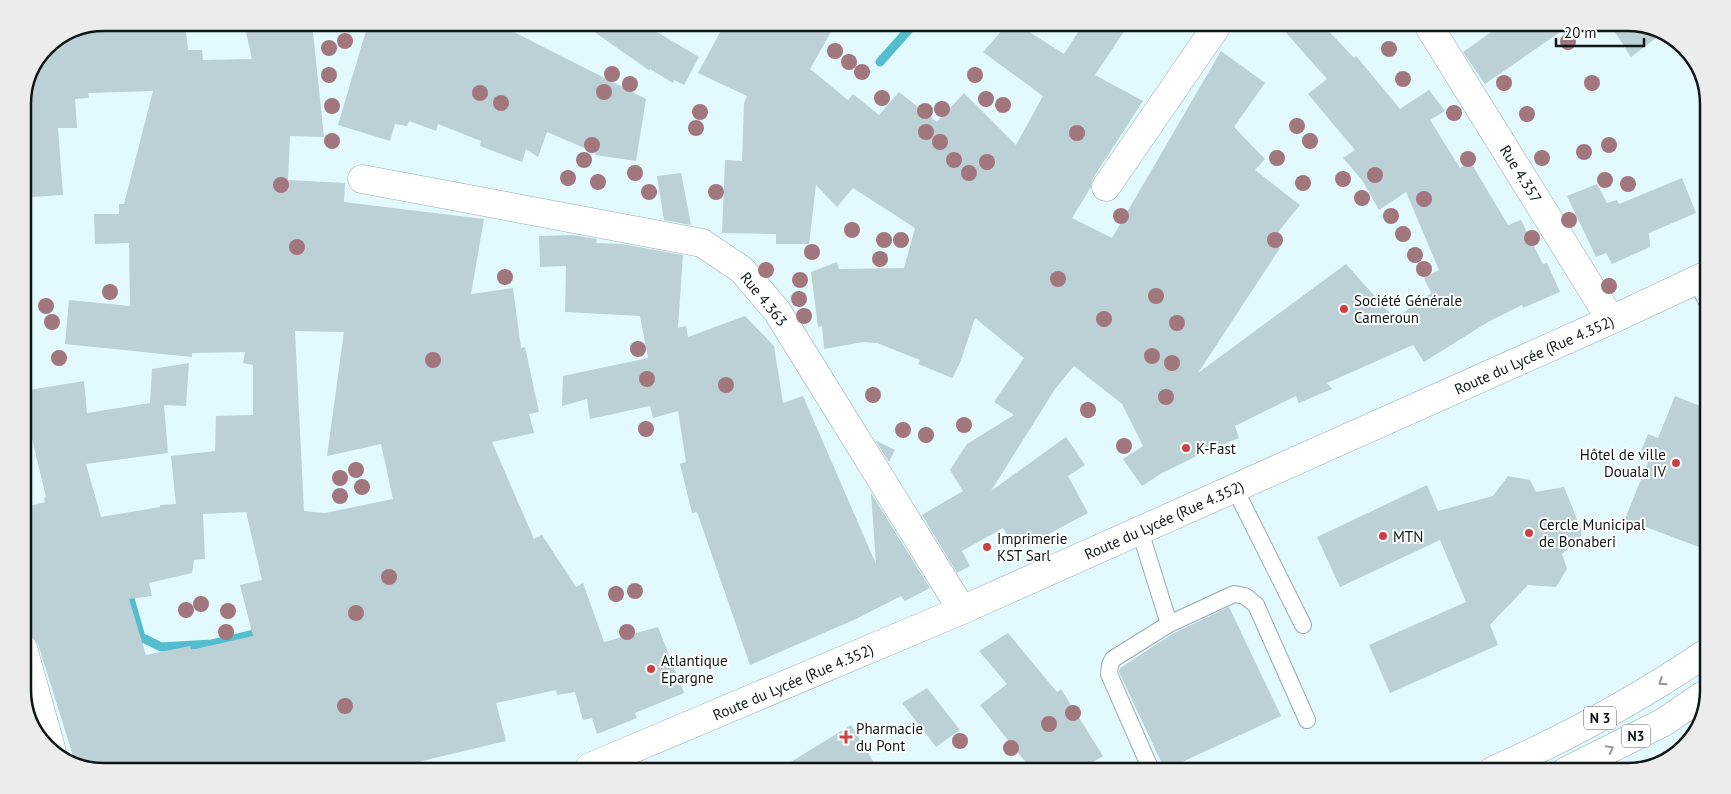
<svg xmlns="http://www.w3.org/2000/svg" width="1731" height="794" font-family="'PT Sans',sans-serif">
  <style>
    .lines { fill: none; stroke-linecap: round; stroke-linejoin: round }
    .stream { stroke: #53bdce; stroke-width: 9 }
    .building { fill: #bbd1d5; fill-rule: evenodd }
    .service-casing { stroke: #96abaf; stroke-width: 18 }
    .minor-casing { stroke: #96abaf; stroke-width: 29 }
    .secondary-casing { stroke: #96abaf; stroke-width: 29 }
    .trunk-casing { stroke: #96abaf; stroke-width: 29 }
    .service { stroke: #fff; stroke-width: 16 }
    .minor { stroke: #fff; stroke-width: 28 }
    .secondary { stroke: #fff; stroke-width: 28 }
    .trunk { stroke: #fff; stroke-width: 28 }
    .tree { fill: #a2767d }
    .oneway { stroke: #939697 }
    .poi-dot { fill: #ce3f43; stroke: #fff; stroke-width: 2 }
    .labels { text-anchor: middle; dominant-baseline: central; stroke-width: 4; stroke-linejoin: round; paint-order: stroke }
    .shield { fill: #fff; stroke: #565c5d; stroke-width: 1 }
    .shield-label { font-size: 14px; font-weight: bold; fill: #0e1617 }
    .street-label { font-size: 15px; fill: #0e1617; stroke: #fff }
    .poi-label { font-size: 15px; fill: #0e1617; stroke: #fff; text-anchor: start }
    .rim { fill: none; stroke: #0e1617; stroke-width: 2.5 }
  </style>
  <rect width="100%" height="100%" fill="#e2f9fd"/>
  <g class="lines">
    <path class="stream" d="M 880,62 L 912,26
      M 129,595 L 141,637 L 161,647 L 212,644 L 263,632"/>
  </g>
  <path class="building" d="M 104,22 L 185,23 L 188,50 L 202,50 L 203,60 L 252,59 L 244,23 L 312,23 L 324,137 L 290,136 L 288,180 L 345,183 L 344,202 L 484,219 L 471,294 L 513,288 L 521,348 L 525,347 L 539,412 L 529,414 L 534,433 L 492,442 L 534,539 L 542,535 L 576,587 L 583,583 L 604,642 L 658,627 L 684,693 L 635,713 L 637,718 L 597,734 L 592,718 L 583,720 L 575,692 L 557,695 L 556,690 L 496,703 L 506,741 L 401,766 L 76,765 L 38,644 L 31,635 L 23,609 L 23,508 L 45,502 L 44,498 L 46,497 L 30,430 L 23,432 L 23,391 L 84,381 L 87,413 L 150,403 L 152,369 L 189,363 L 186,406 L 164,405 L 168,453 L 86,464 L 101,517 L 160,507 L 160,505 L 176,504 L 171,456 L 215,451 L 216,416 L 253,415 L 253,365 L 243,363 L 245,352 L 192,353 L 192,357 L 65,344 L 69,300 L 130,306 L 129,243 L 95,244 L 94,214 L 119,214 L 119,204 L 124,204 L 153,91 L 88,93 L 89,98 L 75,99 L 77,128 L 58,128 L 63,195 L 32,197 L 23,99 L 47,46 ZM 295,331 L 344,332 L 327,456 L 381,444 L 393,499 L 325,513 L 304,511 ZM 246,512 L 262,580 L 240,585 L 253,636 L 191,650 L 190,646 L 146,655 L 129,599 L 152,596 L 149,583 L 192,573 L 194,560 L 205,559 L 203,514 Z
    M 368,24 L 498,24 L 646,99 L 636,161 L 595,155 L 596,153 L 547,132 L 538,157 L 526,149 L 522,162 L 480,146 L 481,141 L 438,124 L 436,131 L 409,121 L 407,126 L 395,124 L 390,141 L 338,125 Z
    M 583,24 L 645,25 L 699,57 L 684,85 L 674,80 L 673,83 L 650,69 L 650,71 Z
    M 724,25 L 835,25 L 810,69 L 848,100 L 853,94 L 879,115 L 899,92 L 937,122 L 964,93 L 1016,145 L 1043,96 L 983,52 L 1006,26 L 1020,26 L 1064,54 L 1082,26 L 1127,27 L 1095,75 L 1143,101 L 1093,178 L 1091,187 L 1072,218 L 1112,238 L 1221,51 L 1265,83 L 1234,127 L 1265,159 L 1255,170 L 1300,205 L 1270,242 L 1280,248 L 1198,373 L 1346,264 L 1395,319 L 1431,293 L 1424,278 L 1439,270 L 1406,192 L 1379,210 L 1362,180 L 1343,158 L 1355,150 L 1308,94 L 1327,79 L 1281,27 L 1325,27 L 1354,58 L 1356,56 L 1400,109 L 1429,90 L 1445,111 L 1430,120 L 1460,168 L 1470,161 L 1508,225 L 1521,220 L 1543,264 L 1547,263 L 1560,292 L 1523,308 L 1522,305 L 1488,322 L 1424,362 L 1413,345 L 1327,383 L 1332,389 L 1299,403 L 1296,396 L 1235,426 L 1239,438 L 1211,449 L 1162,473 L 1142,486 L 1123,459 L 1143,446 L 1122,404 L 1074,366 L 1055,389 L 991,491 L 1066,437 L 1085,465 L 1068,476 L 1088,513 L 1032,543 L 1028,537 L 1013,545 L 1003,528 L 962,551 L 970,566 L 957,573 L 922,515 L 963,491 L 950,470 L 967,444 L 1014,415 L 994,402 L 1024,358 L 975,318 L 960,363 L 952,378 L 918,364 L 920,360 L 877,343 L 863,342 L 824,349 L 822,326 L 818,327 L 811,272 L 837,262 L 839,269 L 904,268 L 915,228 L 853,188 L 837,207 L 816,185 L 809,244 L 776,244 L 776,234 L 722,233 L 725,160 L 742,161 L 744,103 L 747,96 L 698,73 Z
    M 1497,28 L 1566,28 L 1485,84 L 1463,52 Z
    M 1613,29 L 1658,29 L 1663,33 L 1631,57 Z
    M 681,173 L 691,225 L 664,220 L 657,176 Z
    M 1682,178 L 1696,213 L 1649,233 L 1650,247 L 1612,264 L 1606,253 L 1596,257 L 1567,196 L 1597,184 L 1607,203 L 1617,200 L 1619,204 Z
    M 572,235 L 597,239 L 596,243 L 622,244 L 683,255 L 678,328 L 686,326 L 688,337 L 745,316 L 774,346 L 783,403 L 803,396 L 876,564 L 871,493 L 930,588 L 905,601 L 901,596 L 856,619 L 750,665 L 697,512 L 692,513 L 680,464 L 686,462 L 678,411 L 653,418 L 650,406 L 590,419 L 587,399 L 562,406 L 563,376 L 648,358 L 640,316 L 565,312 L 566,266 L 540,267 L 539,236 Z
    M 1675,396 L 1705,408 L 1704,549 L 1625,519 L 1648,462 L 1638,458 L 1648,434 L 1658,438 Z
    M 875,440 L 895,450 L 889,462 Z
    M 1508,476 L 1530,480 L 1536,492 L 1564,487 L 1581,529 L 1581,536 L 1562,554 L 1567,569 L 1556,587 L 1528,585 L 1490,625 L 1498,645 L 1390,693 L 1369,645 L 1466,602 L 1440,540 L 1340,587 L 1317,537 L 1427,485 L 1438,511 L 1493,496 Z
    M 1229,607 L 1281,716 L 1165,770 L 1119,672 L 1120,668 L 1174,633 Z
    M 1008,633 L 1057,692 L 1061,689 L 1103,756 L 1081,769 L 1031,769 L 980,705 L 1007,684 L 979,651 Z
    M 927,688 L 960,730 L 936,747 L 902,703 Z
    M 851,725 L 877,768 L 781,768 Z"/>
  <g class="lines">
    <defs>
      <path id="service" d="M 1696,280 L 1706,300
        M 1235,489 L 1303,625
        M 1140,531 L 1169,624 L 1113,659 L 1110,665 L 1109,674 L 1151,770
        M 1169,624 L 1234,594 L 1245,596 L 1256,605 L 1307,720"/>
      <path id="minor" d="M 1430,28 L 1611,320
        M 362,179 L 702,243 L 742,270 L 777,311 L 962,610
        M 1106,187 L 1216,27
        M 23,648 L 51,748"/>
      <path id="secondary" d="M 590,767 L 962,610 L 1611,320 L 1707,275"/>
      <path id="trunk" d="M 1492,771 C 1566,738 1635,701 1703,655
        M 1566,771 L 1664,722 L 1702,696"/>
    </defs>
    <use href="#service" class="service-casing"/>
    <use href="#minor" class="minor-casing"/>
    <use href="#secondary" class="secondary-casing"/>
    <use href="#trunk" class="trunk-casing"/>
    <use href="#service" class="service"/>
    <use href="#minor" class="minor"/>
    <use href="#secondary" class="secondary"/>
    <use href="#trunk" class="trunk"/>
  </g>
  <g class="tree">
    <circle cx="345" cy="41" r="8"/>
    <circle cx="1568" cy="42" r="8"/>
    <circle cx="329" cy="48" r="8"/>
    <circle cx="1389" cy="49" r="8"/>
    <circle cx="835" cy="51" r="8"/>
    <circle cx="849" cy="62" r="8"/>
    <circle cx="862" cy="72" r="8"/>
    <circle cx="612" cy="74" r="8"/>
    <circle cx="329" cy="75" r="8"/>
    <circle cx="975" cy="75" r="8"/>
    <circle cx="1403" cy="79" r="8"/>
    <circle cx="1504" cy="83" r="8"/>
    <circle cx="1592" cy="83" r="8"/>
    <circle cx="630" cy="84" r="8"/>
    <circle cx="604" cy="92" r="8"/>
    <circle cx="480" cy="93" r="8"/>
    <circle cx="882" cy="98" r="8"/>
    <circle cx="986" cy="99" r="8"/>
    <circle cx="501" cy="103" r="8"/>
    <circle cx="1003" cy="105" r="8"/>
    <circle cx="332" cy="106" r="8"/>
    <circle cx="942" cy="109" r="8"/>
    <circle cx="925" cy="111" r="8"/>
    <circle cx="700" cy="112" r="8"/>
    <circle cx="1454" cy="113" r="8"/>
    <circle cx="1527" cy="114" r="8"/>
    <circle cx="1297" cy="126" r="8"/>
    <circle cx="696" cy="128" r="8"/>
    <circle cx="926" cy="132" r="8"/>
    <circle cx="1077" cy="133" r="8"/>
    <circle cx="332" cy="141" r="8"/>
    <circle cx="1310" cy="141" r="8"/>
    <circle cx="940" cy="142" r="8"/>
    <circle cx="592" cy="145" r="8"/>
    <circle cx="1609" cy="145" r="8"/>
    <circle cx="1584" cy="152" r="8"/>
    <circle cx="1277" cy="158" r="8"/>
    <circle cx="1542" cy="158" r="8"/>
    <circle cx="1468" cy="159" r="8"/>
    <circle cx="584" cy="160" r="8"/>
    <circle cx="954" cy="160" r="8"/>
    <circle cx="987" cy="162" r="8"/>
    <circle cx="635" cy="173" r="8"/>
    <circle cx="969" cy="173" r="8"/>
    <circle cx="1375" cy="175" r="8"/>
    <circle cx="568" cy="178" r="8"/>
    <circle cx="1343" cy="179" r="8"/>
    <circle cx="1605" cy="180" r="8"/>
    <circle cx="598" cy="182" r="8"/>
    <circle cx="1303" cy="183" r="8"/>
    <circle cx="1628" cy="184" r="8"/>
    <circle cx="281" cy="185" r="8"/>
    <circle cx="649" cy="192" r="8"/>
    <circle cx="716" cy="192" r="8"/>
    <circle cx="1362" cy="198" r="8"/>
    <circle cx="1424" cy="199" r="8"/>
    <circle cx="1121" cy="216" r="8"/>
    <circle cx="1391" cy="216" r="8"/>
    <circle cx="1569" cy="220" r="8"/>
    <circle cx="852" cy="230" r="8"/>
    <circle cx="1403" cy="234" r="8"/>
    <circle cx="1532" cy="238" r="8"/>
    <circle cx="884" cy="240" r="8"/>
    <circle cx="901" cy="240" r="8"/>
    <circle cx="1275" cy="240" r="8"/>
    <circle cx="297" cy="247" r="8"/>
    <circle cx="812" cy="252" r="8"/>
    <circle cx="1415" cy="255" r="8"/>
    <circle cx="880" cy="259" r="8"/>
    <circle cx="1424" cy="269" r="8"/>
    <circle cx="766" cy="270" r="8"/>
    <circle cx="505" cy="277" r="8"/>
    <circle cx="1058" cy="279" r="8"/>
    <circle cx="800" cy="280" r="8"/>
    <circle cx="1609" cy="286" r="8"/>
    <circle cx="110" cy="292" r="8"/>
    <circle cx="1156" cy="296" r="8"/>
    <circle cx="799" cy="299" r="8"/>
    <circle cx="46" cy="306" r="8"/>
    <circle cx="804" cy="316" r="8"/>
    <circle cx="1104" cy="319" r="8"/>
    <circle cx="52" cy="322" r="8"/>
    <circle cx="1177" cy="323" r="8"/>
    <circle cx="638" cy="349" r="8"/>
    <circle cx="1152" cy="356" r="8"/>
    <circle cx="59" cy="358" r="8"/>
    <circle cx="433" cy="360" r="8"/>
    <circle cx="1172" cy="363" r="8"/>
    <circle cx="647" cy="379" r="8"/>
    <circle cx="726" cy="385" r="8"/>
    <circle cx="873" cy="395" r="8"/>
    <circle cx="1166" cy="397" r="8"/>
    <circle cx="1088" cy="410" r="8"/>
    <circle cx="964" cy="425" r="8"/>
    <circle cx="646" cy="429" r="8"/>
    <circle cx="903" cy="430" r="8"/>
    <circle cx="926" cy="435" r="8"/>
    <circle cx="1124" cy="446" r="8"/>
    <circle cx="356" cy="470" r="8"/>
    <circle cx="340" cy="478" r="8"/>
    <circle cx="362" cy="487" r="8"/>
    <circle cx="340" cy="496" r="8"/>
    <circle cx="389" cy="577" r="8"/>
    <circle cx="635" cy="591" r="8"/>
    <circle cx="616" cy="594" r="8"/>
    <circle cx="201" cy="604" r="8"/>
    <circle cx="186" cy="610" r="8"/>
    <circle cx="228" cy="611" r="8"/>
    <circle cx="356" cy="613" r="8"/>
    <circle cx="226" cy="632" r="8"/>
    <circle cx="627" cy="632" r="8"/>
    <circle cx="345" cy="706" r="8"/>
    <circle cx="1073" cy="713" r="8"/>
    <circle cx="1049" cy="724" r="8"/>
    <circle cx="960" cy="741" r="8"/>
    <circle cx="1011" cy="748" r="8"/>
  </g>
  <defs><path id="oneway-chevron" d="M-2-3.5L2.5 0L-2 3.5" fill="none" stroke-width="1.6" stroke-linecap="round" stroke-linejoin="round" transform="scale(1.25)"/></defs>
  <g class="oneway">
    <use href="#oneway-chevron" transform="translate(1662 682) rotate(146)"/>
    <use href="#oneway-chevron" transform="translate(1610 749) rotate(-27)"/>
  </g>
  <g class="poi-dot">
    <circle cx="1344" cy="309" r="5"/>
    <circle cx="1186" cy="448" r="5"/>
    <circle cx="1676" cy="463" r="5"/>
    <circle cx="1529" cy="533" r="5"/>
    <circle cx="1383" cy="536" r="5"/>
    <circle cx="987" cy="547" r="5"/>
    <circle cx="651" cy="669" r="5"/>
    <path d="M843.5 729.5h5v5h5v5h-5v5h-5v-5h-5v-5h5z"/>
  </g>
  <g class="labels">
    <g class="shield">
      <rect x="1584" y="706.5" width="32" height="23" rx="4"/>
      <rect x="1622" y="724.5" width="28" height="23" rx="4"/>
    </g>
    <g class="shield-label">
      <text x="1600" y="718">N 3</text>
      <text x="1636" y="736">N3</text>
    </g>
    <g class="street-label">
      <text transform="translate(1521 174) rotate(58)">Rue 4.357</text>
      <text transform="translate(764 299) rotate(51)">Rue 4.363</text>
      <text transform="translate(1534 355) rotate(-24)">Route du Lycée (Rue 4.352)</text>
      <text transform="translate(1164 520) rotate(-24)">Route du Lycée (Rue 4.352)</text>
      <text transform="translate(793 682) rotate(-23)">Route du Lycée (Rue 4.352)</text>
    </g>
    <g class="poi-label">
      <text x="1354" y="300">Société Générale<tspan x="1354" dy="17">Cameroun</tspan></text>
      <text x="1196" y="448">K-Fast</text>
      <text x="1666" y="454" text-anchor="end">Hôtel de ville<tspan x="1666" dy="17">Douala IV</tspan></text>
      <text x="1539" y="524">Cercle Municipal<tspan x="1539" dy="17">de Bonaberi</tspan></text>
      <text x="1393" y="536">MTN</text>
      <text x="997" y="538">Imprimerie<tspan x="997" dy="17">KST Sarl</tspan></text>
      <text x="661" y="660">Atlantique<tspan x="661" dy="17">Epargne</tspan></text>
      <text x="856" y="728">Pharmacie<tspan x="856" dy="17">du Pont</tspan></text>
    </g>
  </g>
  <path d="M0 0H1731V794H0ZM104 31H1627A73 73 0 0 1 1700 104V690A73 73 0 0 1 1627 763H104A73 73 0 0 1 31 690V104A73 73 0 0 1 104 31Z" fill="#ececec" fill-rule="evenodd"/>
  <path class="rim" d="M104 31H1627A73 73 0 0 1 1700 104V690A73 73 0 0 1 1627 763H104A73 73 0 0 1 31 690V104A73 73 0 0 1 104 31Z"/>
  <path d="M1556 38v8h88v-8" fill="none" stroke="#0e1617" stroke-width="2.5"/>
  <text x="1564" y="38" font-size="15" fill="#0e1617" stroke="#ffffff" stroke-width="4" paint-order="stroke">20 m</text>
</svg>
